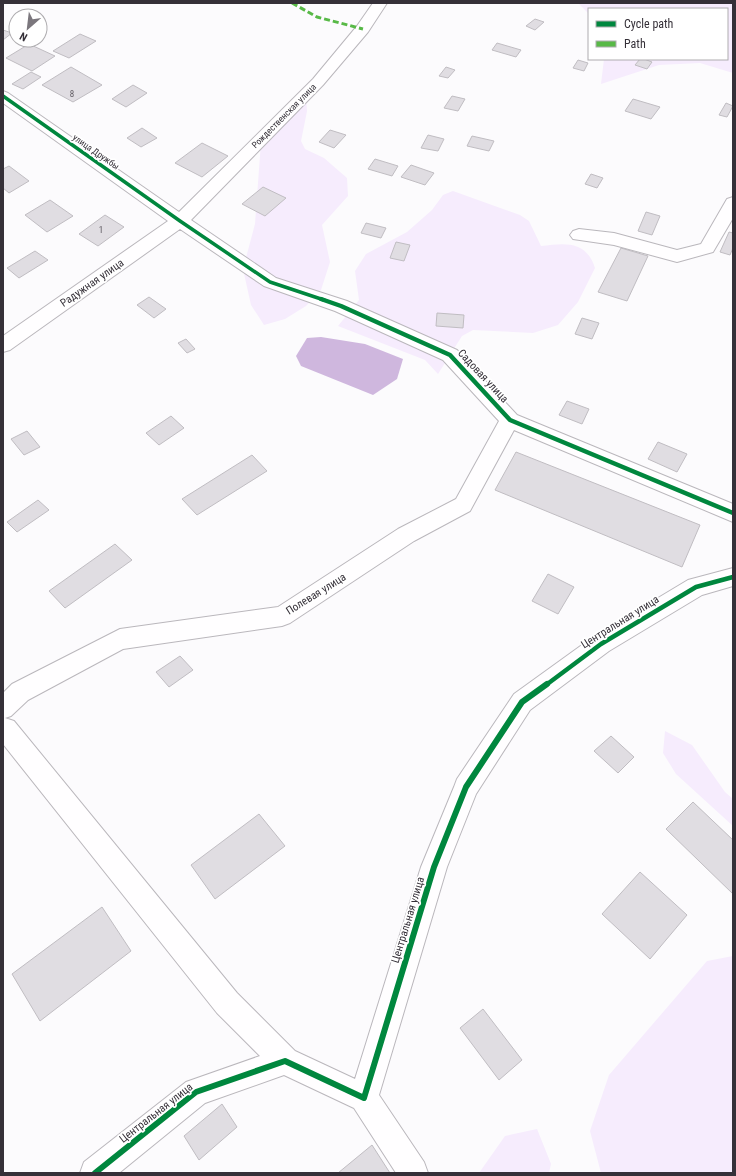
<svg xmlns="http://www.w3.org/2000/svg" width="736" height="1176" font-family="'Roboto Condensed',sans-serif">
  <style>
    .green { fill: #f6ecfd }
    .water { fill: #cfb7de }
    .building { fill: #e0dde2; stroke: #c0bdc2 }
    .lines { fill: none; stroke-linecap: round; stroke-linejoin: round }
    .minor-casing { stroke: #bab7bc; stroke-width: 2 }
    .minor { fill: #fffeff; fill-rule: evenodd }
    .quiet { stroke: #58b947; stroke-width: 3; stroke-dasharray: 6 3; stroke-linecap: butt }
    .cycleway-far2-casing { stroke: #fff; stroke-width: 5.5 }
    .cycleway-far1-casing { stroke: #fff; stroke-width: 7 }
    .cycleway-casing { stroke: #fff; stroke-width: 8 }
    .cycleway-far2 { stroke: #00873e; stroke-width: 3.5 }
    .cycleway-far1 { stroke: #00873e; stroke-width: 4.5 }
    .cycleway { stroke: #00873e; stroke-width: 6 }
    .labels { text-anchor: middle; dominant-baseline: central; stroke-width: 3.5; stroke-linejoin: round; paint-order: stroke }
    .number-label { font-size: 9px; fill: #605b62 }
    .far-street-label { font-size: 9px; fill: #353038; stroke: #fff }
    .street-label { font-size: 11px; fill: #353038; stroke: #fff }
  </style>
  <rect width="100%" height="100%" fill="#fcfbfd"/>
  <path class="green" d="M 578,3 L 733,3 L 733,73 L 700,63 L 659,65 L 601,84 L 604,59 L 727,59 L 727,9 L 589,9 L 589,14 Z
    M 306,96 L 307,111 L 301,141 L 305,149 L 324,158 L 347,178 L 348,196 L 322,225 L 330,262 L 321,290 L 306,306 L 285,319 L 264,325 L 251,305 L 243,269 L 255,224 L 262,128 Z
    M 453,191 L 520,215 L 529,221 L 541,246 C 565,243 586,240 595,268 L 578,302 L 558,325 L 533,333 L 473,330 L 462,336 L 438,374 L 425,360 L 338,326 L 359,300 L 355,271 L 366,254 L 407,232 L 432,210 L 443,195 Z
    M 665,731 L 692,745 L 725,792 L 733,799 L 733,826 L 676,774 L 663,753 Z
    M 733,956 L 733,1173 L 601,1173 L 590,1131 L 609,1075 L 707,961 Z
    M 537,1129 L 551,1164 L 549,1173 L 479,1173 L 505,1136 Z"/>
  <path class="water" d="M 321,337 L 365,344 L 403,359 L 397,379 L 373,395 L 301,366 L 296,356 L 307,338 Z"/>
  <path class="building" d="M 535,19 L 544,22 L 535,30 L 526,26 Z
    M 3,30 L 12,33 L 3,40 Z
    M 80,34 L 96,41 L 69,58 L 53,51 Z
    M 497,43 L 521,50 L 516,57 L 492,50 Z
    M 29,44 L 55,56 L 32,71 L 6,58 Z
    M 640,59 L 644,59 L 652,62 L 647,69 L 635,65 Z
    M 578,60 L 588,63 L 584,71 L 573,68 Z
    M 71,67 L 102,85 L 73,102 L 42,85 Z
    M 446,67 L 455,70 L 448,78 L 439,76 Z
    M 31,72 L 41,77 L 23,89 L 12,84 Z
    M 133,85 L 147,93 L 126,107 L 112,99 Z
    M 452,96 L 465,99 L 458,111 L 444,108 Z
    M 633,99 L 660,107 L 651,119 L 625,111 Z
    M 726,103 L 733,106 L 727,117 L 719,115 Z
    M 142,128 L 157,138 L 141,147 L 127,138 Z
    M 330,130 L 346,135 L 334,148 L 319,142 Z
    M 428,135 L 444,139 L 438,151 L 421,148 Z
    M 472,136 L 494,141 L 489,151 L 467,146 Z
    M 202,143 L 228,156 L 202,177 L 175,163 Z
    M 375,159 L 398,166 L 392,176 L 368,169 Z
    M 411,165 L 434,173 L 425,185 L 401,177 Z
    M 9,166 L 29,181 L 9,193 L 3,188 L 3,169 Z
    M 591,174 L 603,178 L 597,188 L 585,184 Z
    M 263,187 L 286,198 L 265,216 L 242,204 Z
    M 50,200 L 73,216 L 47,232 L 25,215 Z
    M 646,212 L 660,216 L 652,235 L 638,231 Z
    M 105,215 L 124,227 L 98,246 L 79,234 Z
    M 366,223 L 386,228 L 381,238 L 361,233 Z
    M 729,232 L 733,233 L 733,248 L 730,255 L 720,252 Z
    M 396,242 L 410,245 L 404,261 L 390,258 Z
    M 621,248 L 648,256 L 627,301 L 598,292 Z
    M 35,251 L 48,260 L 19,278 L 7,268 Z
    M 149,297 L 166,309 L 154,318 L 137,305 Z
    M 437,313 L 464,315 L 463,328 L 436,326 Z
    M 582,318 L 599,323 L 592,339 L 575,334 Z
    M 186,339 L 195,349 L 187,353 L 178,343 Z
    M 567,401 L 589,409 L 582,424 L 559,415 Z
    M 171,416 L 184,428 L 159,445 L 146,433 Z
    M 27,431 L 40,447 L 24,455 L 11,439 Z
    M 658,442 L 687,454 L 677,472 L 648,459 Z
    M 516,452 L 700,525 L 682,567 L 495,490 Z
    M 252,455 L 267,471 L 197,515 L 182,499 Z
    M 38,500 L 49,510 L 17,532 L 7,522 Z
    M 115,544 L 132,560 L 65,608 L 49,591 Z
    M 548,574 L 574,587 L 558,614 L 532,601 Z
    M 180,656 L 193,670 L 169,687 L 156,672 Z
    M 611,736 L 634,757 L 618,773 L 594,751 Z
    M 693,802 L 733,840 L 733,894 L 666,829 Z
    M 259,814 L 285,846 L 215,899 L 191,865 Z
    M 640,872 L 687,915 L 650,959 L 602,914 Z
    M 102,907 L 131,951 L 40,1021 L 12,974 Z
    M 483,1009 L 522,1060 L 499,1080 L 460,1028 Z
    M 222,1104 L 237,1127 L 199,1160 L 184,1136 Z
    M 372,1145 L 390,1173 L 338,1173 Z"/>
  <g class="lines">
    <defs>
      <path id="minor" d="M 373,3 L 387,3 L 368,32 L 323,85 L 191,220 L 276,278 L 347,301 L 457,350 L 517,415 L 733,504 L 733,522 L 514,430 L 470,511 L 414,541 L 290,623 L 282,626 L 123,649 L 28,700 L 11,716 L 5,718 L 14,721 L 237,993 L 295,1051 L 355,1079 L 421,867 L 454,787 L 457,779 L 514,694 L 593,637 L 688,580 L 733,568 L 733,586 L 702,595 L 609,651 L 530,710 L 476,794 L 447,867 L 379,1095 L 424,1162 L 428,1173 L 396,1173 L 354,1108 L 284,1075 L 205,1103 L 119,1173 L 80,1173 L 84,1162 L 186,1082 L 260,1056 L 217,1013 L 3,744 L 3,693 L 12,684 L 120,629 L 278,607 L 398,529 L 456,499 L 499,421 L 443,360 L 335,311 L 264,286 L 180,229 L 10,350 L 3,352 L 3,336 L 168,221 L 3,103 L 3,91 L 8,93 L 179,212 L 313,79 L 357,26 Z
        M 733,197 L 733,218 L 713,252 L 677,262 L 614,245 L 573,239 L 570,235 L 573,231 L 579,229 L 614,233 L 677,250 L 701,244 L 727,199 Z"/>
    </defs>
    <use href="#minor" class="minor-casing"/>
    <use href="#minor" class="minor"/>
    <path class="quiet" d="M 292,3 L 317,17 L 363,29"/>
    <defs>
      <path id="cycleway-far2" d="M 3,96 L 180,221 L 270,282 L 324,300"/>
      <path id="cycleway-far1" d="M 321,299 L 341,306 L 450,355 L 510,420 L 733,513
        M 546,685 L 601,644 L 696,587 L 733,577"/>
      <path id="cycleway" d="M 95,1173 L 196,1092 L 285,1061 L 364,1098 L 434,867 L 466,787 L 522,702 L 547,684"/>
    </defs>
    <use href="#cycleway-far2" class="cycleway-far2-casing"/>
    <use href="#cycleway-far1" class="cycleway-far1-casing"/>
    <use href="#cycleway" class="cycleway-casing"/>
    <use href="#cycleway-far2" class="cycleway-far2"/>
    <use href="#cycleway-far1" class="cycleway-far1"/>
    <use href="#cycleway" class="cycleway"/>
  </g>
  <g class="labels">
    <g class="number-label">
      <text x="72" y="94">8</text>
      <text x="101" y="230">1</text>
    </g>
    <g class="far-street-label">
      <text transform="translate(284 116) rotate(-45)">Рождественская улица</text>
      <text transform="translate(96 152) rotate(35)">улица Дружбы</text>
    </g>
    <g class="street-label">
      <text transform="translate(92 283) rotate(-35)">Радужная улица</text>
      <text transform="translate(483 376) rotate(47)">Садовая улица</text>
      <text transform="translate(316 594) rotate(-32)">Полевая улица</text>
      <text transform="translate(620 622) rotate(-32)">Центральная улица</text>
      <text transform="translate(408 920) rotate(-73)">Центральная улица</text>
      <text transform="translate(156 1113) rotate(-38)">Центральная улица</text>
    </g>
  </g>
  <rect width="736" height="1176" fill="none" stroke="#353038" stroke-width="8"/>
  <rect x="588" y="8" width="140" height="52" fill="#ffffff" stroke="#aeacaf"/>
  <rect x="596" y="21" width="20" height="6" fill="#00873e" stroke="#aeacaf"/>
  <text x="624" y="28" font-size="12" fill="#353038">Cycle path</text>
  <rect x="596" y="41" width="20" height="6" fill="#58b947" stroke="#aeacaf"/>
  <text x="624" y="48" font-size="12" fill="#353038">Path</text>
  <g transform="translate(28 28) rotate(208)"><circle r="19" fill="#ffffff" stroke="#aeacaf"/>
  <path d="M0-3L7 15L0 10L-7 15Z" fill="#7b777d"/>
  <text y="-6" font-size="11" font-weight="bold" text-anchor="middle" fill="#353038">N</text>
  </g>
</svg>
